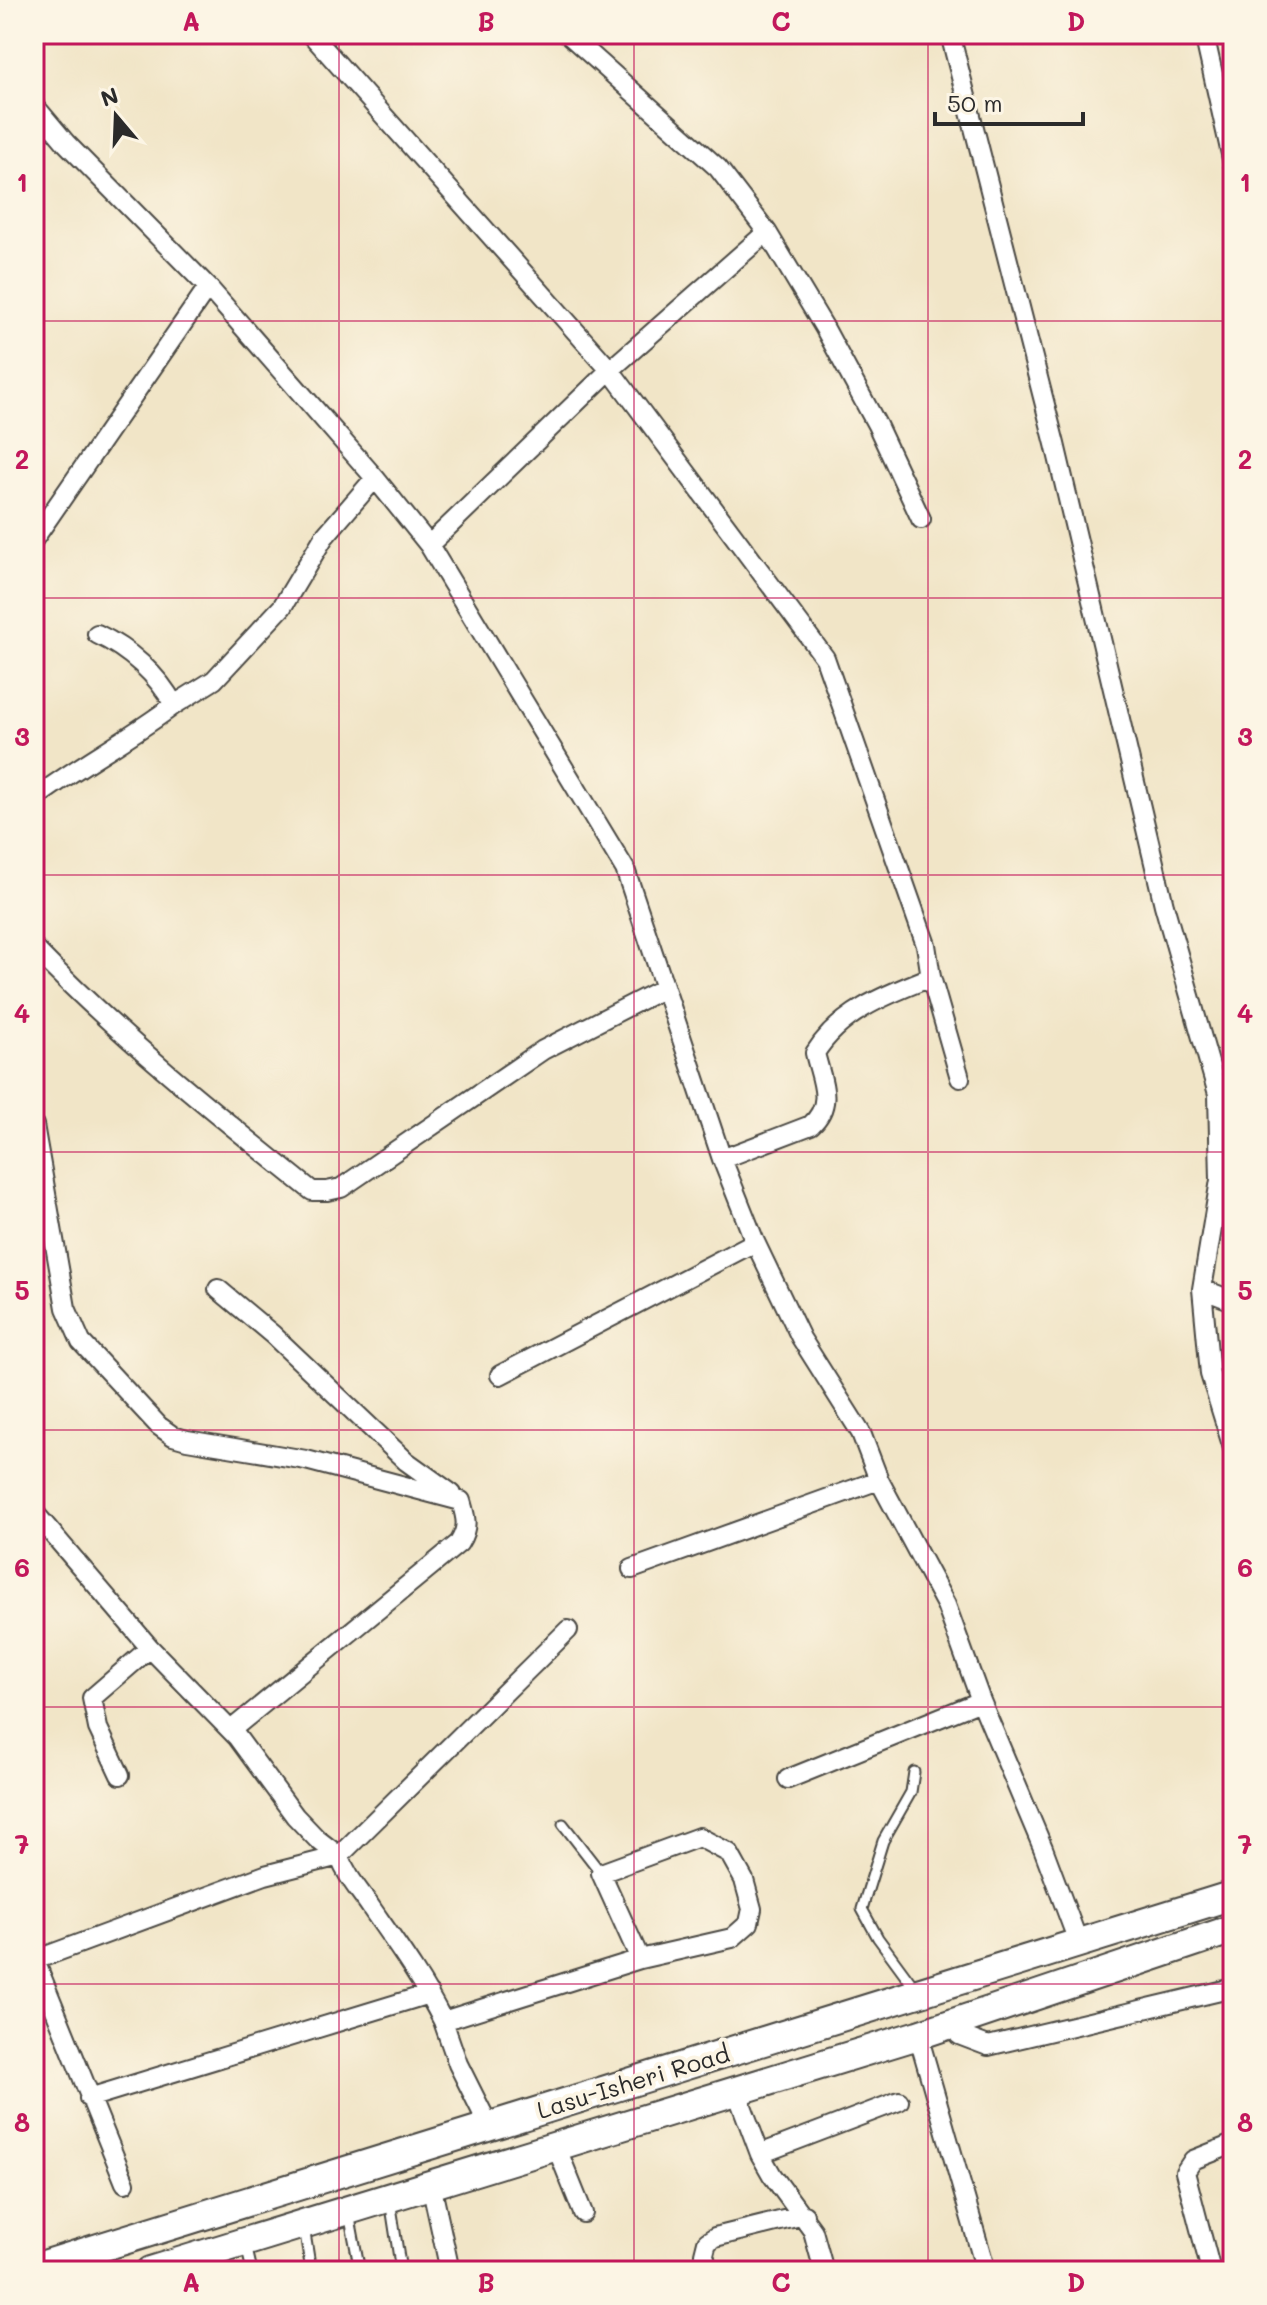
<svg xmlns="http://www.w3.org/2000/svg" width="1267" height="2305" font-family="Mali,sans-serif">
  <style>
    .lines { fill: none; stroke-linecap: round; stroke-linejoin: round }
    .lane-casing { stroke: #494742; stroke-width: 13 }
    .street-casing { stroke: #494742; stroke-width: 22 }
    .primary-casing { stroke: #494742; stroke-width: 32 }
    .lane { stroke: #fff; stroke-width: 9 }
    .street { stroke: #fff; stroke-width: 18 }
    .primary { stroke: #fff; stroke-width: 28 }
    .grid { fill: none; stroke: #c2185b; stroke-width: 2; stroke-opacity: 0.55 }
    .labels { text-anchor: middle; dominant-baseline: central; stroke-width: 8; stroke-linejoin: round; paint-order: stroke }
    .street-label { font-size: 24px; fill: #2b2b2b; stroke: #fcf5e5 }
    .neatline { fill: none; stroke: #c2185b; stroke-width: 3 }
    .grid-label { font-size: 26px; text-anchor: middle; font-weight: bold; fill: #c2185b }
  </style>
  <rect width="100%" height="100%" fill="#fcf5e5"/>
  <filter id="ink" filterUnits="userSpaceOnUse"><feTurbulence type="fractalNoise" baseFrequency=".0125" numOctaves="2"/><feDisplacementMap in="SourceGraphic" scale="16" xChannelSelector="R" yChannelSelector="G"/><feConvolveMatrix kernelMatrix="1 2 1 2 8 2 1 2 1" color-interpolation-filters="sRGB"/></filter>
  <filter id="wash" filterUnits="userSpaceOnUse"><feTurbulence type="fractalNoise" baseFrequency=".006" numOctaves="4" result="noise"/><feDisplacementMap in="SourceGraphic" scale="32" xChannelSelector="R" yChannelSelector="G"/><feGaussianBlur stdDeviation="1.8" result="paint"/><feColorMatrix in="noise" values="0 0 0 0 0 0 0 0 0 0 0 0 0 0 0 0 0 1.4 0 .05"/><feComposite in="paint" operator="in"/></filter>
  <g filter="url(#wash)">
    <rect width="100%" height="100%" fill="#f1e5c7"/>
  </g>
  <g filter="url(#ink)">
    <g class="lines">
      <defs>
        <path id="lane" d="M 914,1772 L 911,1792 L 883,1841 L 862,1909 L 878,1938 L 917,1991
          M 563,1824 L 601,1873
          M 390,2200 L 401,2271
          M 349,2213 L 360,2271
          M 304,2227 L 311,2271
          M 246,2245 L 252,2271"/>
        <path id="street" d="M 311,34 L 610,370 L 825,658 L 926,945 L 931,977 C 888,994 841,1011 815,1053 C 821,1080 835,1103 811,1125 L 722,1159
          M 568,34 L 718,168 L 767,232 L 824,327 L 877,425 L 921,519
          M 950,34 L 1055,444 L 1164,905 L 1218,1094 L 1220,1180 L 1202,1289 L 1210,1374 L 1233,1448
          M 1204,34 L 1233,163
          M 34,105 L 66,143 L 208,287 L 375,478 L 429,545 L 625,869 L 722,1159 L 755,1242 L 801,1338 L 861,1433 L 879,1480 L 946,1605 L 981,1701 L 1043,1848 L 1079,1944
          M 34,539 L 208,287
          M 429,545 L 610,370 L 767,232
          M 97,634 C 129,649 158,675 174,705 L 214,680 L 282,607 L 324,537 L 375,478
          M 34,799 C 79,765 129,739 174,705
          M 34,948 C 120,1037 216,1114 312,1191 L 327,1191 L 341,1188 L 543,1050 L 664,988
          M 931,977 L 960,1078
          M 34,1125 L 66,1308 L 81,1342 L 159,1426 L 173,1436 L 187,1440 L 306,1460 L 461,1501 C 466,1518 469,1527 459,1543 L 231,1730
          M 218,1289 L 273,1335 L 406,1461 L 452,1494
          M 1202,1289 L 1233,1301
          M 500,1375 L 755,1242
          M 34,1512 L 150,1648 L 237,1737 L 295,1816 L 317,1839 L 339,1856
          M 632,1569 L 879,1480
          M 568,1630 L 339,1856 C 349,1880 358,1888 372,1909 C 397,1945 423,1981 443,2021 L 640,1959 L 732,1938 L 749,1923 L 752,1909 L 744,1880 L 729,1853 L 699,1837 L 601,1873 L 640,1959
          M 120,1775 L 98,1728 L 92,1698 L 150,1648
          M 788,1779 L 981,1701
          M 34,1958 L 125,2183
          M 35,1960 L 265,1875 L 339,1856
          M 443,2021 L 458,2064 L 489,2126
          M 954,2022 L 959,2035 L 988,2046 L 1233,1988
          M 918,2035 L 986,2271
          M 736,2090 L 760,2154 L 899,2101
          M 89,2098 L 429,1994
          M 556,2146 L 583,2213
          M 760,2154 L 772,2175 L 813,2231 L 824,2271
          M 431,2184 L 450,2271
          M 708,2271 L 704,2254 L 707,2242 L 715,2237 L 804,2215
          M 1211,2271 L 1185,2172 L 1193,2160 L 1233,2144"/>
        <path id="primary" d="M 34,2268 L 1233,1895
          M 150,2271 L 918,2035 L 1233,1929"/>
      </defs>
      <use href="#lane" class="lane-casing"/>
      <use href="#street" class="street-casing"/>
      <use href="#primary" class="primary-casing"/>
      <use href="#lane" class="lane"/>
      <use href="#street" class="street"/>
      <use href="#primary" class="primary"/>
    </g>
  </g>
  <path class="grid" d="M 339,34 L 339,2271M 634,34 L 634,2271M 928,34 L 928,2271M 34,321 L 1233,321M 34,598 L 1233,598M 34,875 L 1233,875M 34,1152 L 1233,1152M 34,1430 L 1233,1430M 34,1707 L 1233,1707M 34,1984 L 1233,1984"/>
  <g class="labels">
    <g class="street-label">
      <text transform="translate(633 2081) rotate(-17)">Lasu-Isheri Road</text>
    </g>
  </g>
  <rect width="1267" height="2305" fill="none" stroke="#fcf5e5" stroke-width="88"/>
  <g transform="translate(116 116) rotate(341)" stroke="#fcf5e5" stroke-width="6" paint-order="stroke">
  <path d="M0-6L14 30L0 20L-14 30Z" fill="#2b2b2b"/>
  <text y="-12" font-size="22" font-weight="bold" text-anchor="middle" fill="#2b2b2b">N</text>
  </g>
  <path d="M935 112v12h148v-12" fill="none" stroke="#2b2b2b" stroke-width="4"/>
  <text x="947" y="112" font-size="24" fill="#2b2b2b" stroke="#fcf5e5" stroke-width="6" paint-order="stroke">50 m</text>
  <rect x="44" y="44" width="1179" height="2217" class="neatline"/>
  <g class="grid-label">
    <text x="191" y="31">A</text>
    <text x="486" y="31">B</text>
    <text x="781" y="31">C</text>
    <text x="1076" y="31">D</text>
    <text x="22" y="192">1</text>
    <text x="1245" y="192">1</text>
    <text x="22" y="469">2</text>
    <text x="1245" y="469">2</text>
    <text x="22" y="746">3</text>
    <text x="1245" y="746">3</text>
    <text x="22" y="1023">4</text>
    <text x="1245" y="1023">4</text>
    <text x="22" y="1300">5</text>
    <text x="1245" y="1300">5</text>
    <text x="22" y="1577">6</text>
    <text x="1245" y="1577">6</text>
    <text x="22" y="1854">7</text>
    <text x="1245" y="1854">7</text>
    <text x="22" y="2132">8</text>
    <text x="1245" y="2132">8</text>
    <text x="191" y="2292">A</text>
    <text x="486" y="2292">B</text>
    <text x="781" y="2292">C</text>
    <text x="1076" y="2292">D</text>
  </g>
</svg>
